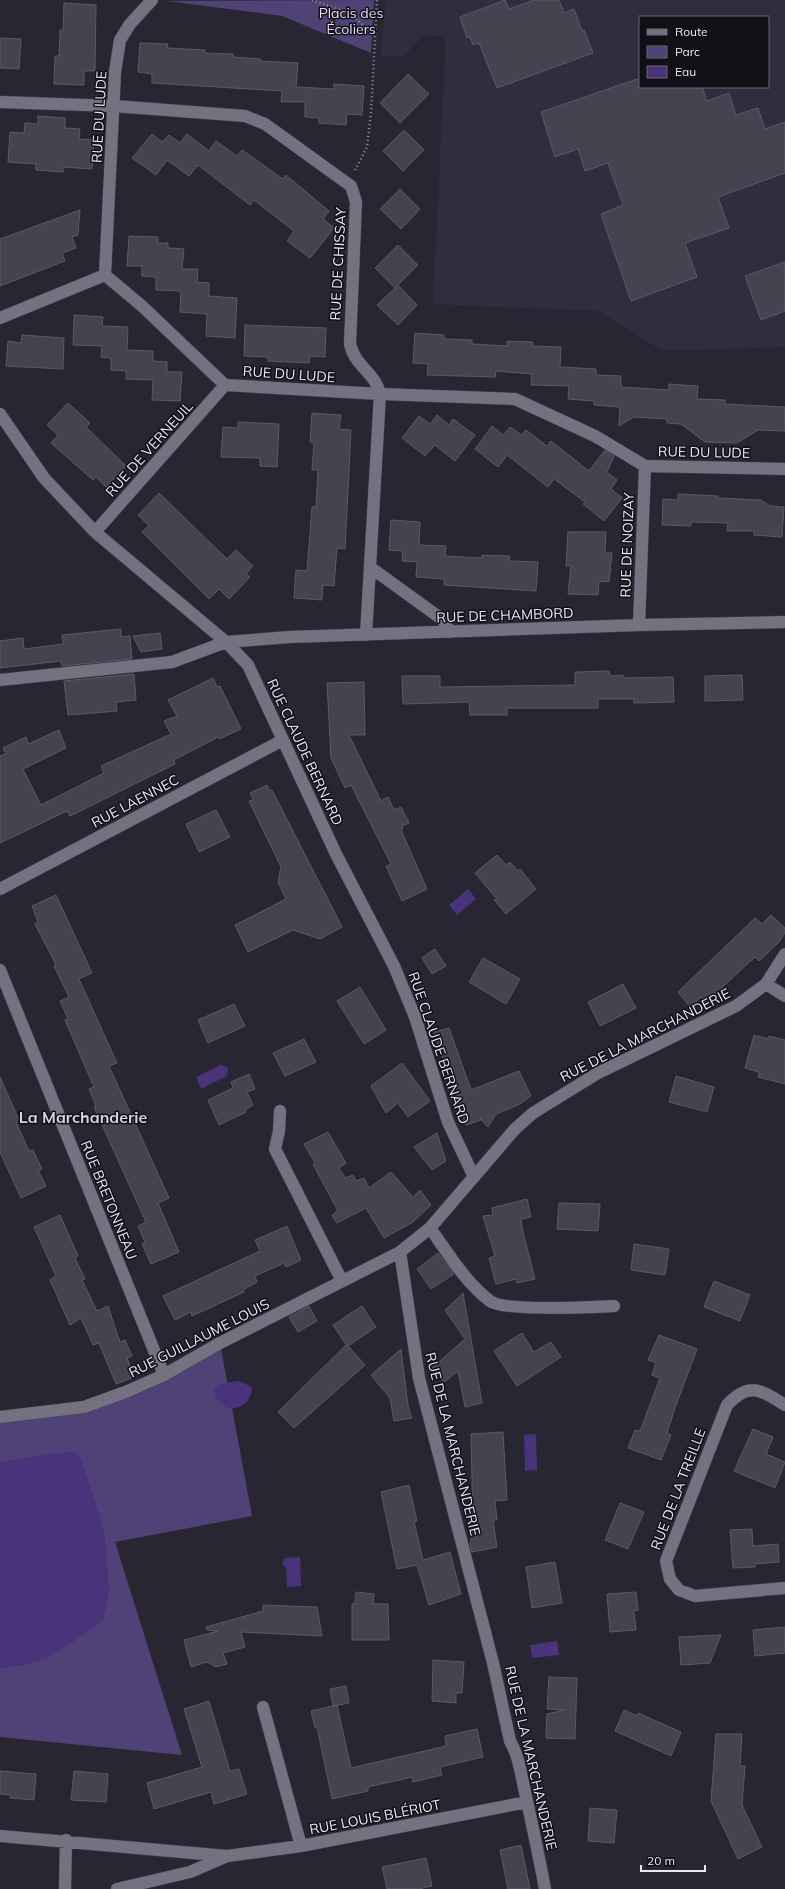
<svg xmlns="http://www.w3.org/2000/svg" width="785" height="1889" font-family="Mulish,sans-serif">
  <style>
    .built { fill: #312d40; fill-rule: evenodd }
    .green { fill: #504276 }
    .water { fill: #49337a }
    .building { fill: #464351; stroke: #5c5868 }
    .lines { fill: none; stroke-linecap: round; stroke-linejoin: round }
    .minor-casing { stroke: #46444f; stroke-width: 13 }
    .path { stroke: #94929d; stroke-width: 2.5; stroke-dasharray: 1 3; stroke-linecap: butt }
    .minor { stroke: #747181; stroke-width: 12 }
    .labels { text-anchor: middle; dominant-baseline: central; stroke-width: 3; stroke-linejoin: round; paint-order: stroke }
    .park-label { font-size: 14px; fill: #e2def4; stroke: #111016 }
    .street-label { font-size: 14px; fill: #ebeaf3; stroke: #111016 }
    .quarter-label { font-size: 16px; font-weight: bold; fill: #d5d2e4; stroke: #111016 }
  </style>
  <rect width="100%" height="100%" fill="#292633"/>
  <path class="built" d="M 386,0 L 785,0 L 785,347 L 663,351 L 598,311 L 433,304 L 446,37 L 424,35 L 403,57 L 381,55 ZM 640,17 L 768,17 L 768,87 L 640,87 Z"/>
  <path class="green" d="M 374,0 L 371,53 L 282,16 L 167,1 Z
    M 220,1343 L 252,1516 L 115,1542 L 182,1755 L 0,1737 L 0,1417 L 84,1407 Z"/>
  <path class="water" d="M 468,889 L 476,899 L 457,915 L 449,905 Z
    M 221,1065 L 228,1068 L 227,1076 L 201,1089 L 196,1077 Z
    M 239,1381 L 252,1387 C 252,1411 219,1418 214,1390 L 219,1384 Z
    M 536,1434 L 537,1470 L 525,1471 L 524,1435 Z
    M 72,1451 L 80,1456 L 97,1507 L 105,1537 L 109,1590 L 106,1609 L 103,1619 L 85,1634 L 48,1658 L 24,1665 L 0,1669 L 0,1462 Z
    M 300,1557 L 301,1586 L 287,1587 L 286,1568 L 282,1563 L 285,1558 Z
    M 557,1641 L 559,1655 L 532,1658 L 530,1645 Z"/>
  <path class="building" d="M 505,0 L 509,9 L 534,0 L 559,0 L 564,13 L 574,9 L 582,31 L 584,30 L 593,53 L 497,88 L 479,43 L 473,45 L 470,37 L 467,38 L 460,17 Z
    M 64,3 L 96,5 L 95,71 L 84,71 L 84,85 L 54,84 L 55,56 L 59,56 L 60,30 L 63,30 Z
    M 0,38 L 21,39 L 19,69 L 0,68 Z
    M 140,43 L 168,44 L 167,48 L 205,50 L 205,53 L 233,54 L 233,57 L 260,59 L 260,61 L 298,63 L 296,87 L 334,89 L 334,84 L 364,86 L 362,115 L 347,114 L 346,125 L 319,123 L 319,118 L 305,117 L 305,102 L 281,102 L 282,91 L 152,83 L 152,74 L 138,72 Z
    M 408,74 L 429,94 L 400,123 L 380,103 Z
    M 640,78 L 640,87 L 702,87 L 707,101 L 729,93 L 736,115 L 758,108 L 765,129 L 785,122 L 785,173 L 718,197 L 729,228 L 685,243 L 697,277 L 631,301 L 601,214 L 623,205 L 608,163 L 585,171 L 578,149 L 555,157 L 541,112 Z
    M 38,116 L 65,118 L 65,128 L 80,129 L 79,139 L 94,140 L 92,169 L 63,167 L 63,172 L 36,170 L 36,164 L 8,162 L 10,132 L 24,133 L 25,123 L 38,124 Z
    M 404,130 L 424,150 L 403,171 L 383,151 Z
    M 152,134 L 162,142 L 169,135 L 180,143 L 187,134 L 209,151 L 216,141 L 237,156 L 242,150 L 283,179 L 286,175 L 329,211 L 323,219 L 334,228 L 310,258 L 287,241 L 294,231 L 254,200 L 250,205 L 198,165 L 189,176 L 167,160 L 156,175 L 132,158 Z
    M 400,189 L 420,209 L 401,229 L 380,209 Z
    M 80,210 L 78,235 L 72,237 L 76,248 L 62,253 L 65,261 L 0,286 L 0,239 Z
    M 129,236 L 158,237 L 158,243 L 168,243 L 168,248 L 184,249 L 182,269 L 198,269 L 197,282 L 209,283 L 209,296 L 237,298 L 235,338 L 206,336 L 207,314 L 180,312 L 181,291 L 156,290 L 156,277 L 142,276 L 142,266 L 127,266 Z
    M 398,245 L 418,265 L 398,285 L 417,305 L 398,325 L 377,305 L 395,288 L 375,268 Z
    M 785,262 L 785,311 L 761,320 L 745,276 Z
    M 74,315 L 103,317 L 102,326 L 128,327 L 127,350 L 153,351 L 153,361 L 167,362 L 167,372 L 182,372 L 180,401 L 152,400 L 153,380 L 126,379 L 126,371 L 111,370 L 111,358 L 101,357 L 102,346 L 73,345 Z
    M 245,325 L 326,328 L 325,357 L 310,356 L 309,363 L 268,361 L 268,357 L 244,356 Z
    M 415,333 L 444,335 L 444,339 L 472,340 L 472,344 L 507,346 L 507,341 L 533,342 L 533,346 L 561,347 L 560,367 L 596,369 L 596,375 L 621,376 L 621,387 L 669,390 L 669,384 L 698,386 L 697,399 L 725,400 L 725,404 L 785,407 L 785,431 L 758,430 L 737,443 L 705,442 L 681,424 L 667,423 L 667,419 L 634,417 L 619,426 L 620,407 L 594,405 L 594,401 L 568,399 L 569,386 L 531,385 L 532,374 L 496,371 L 495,377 L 427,375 L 428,364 L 413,363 Z
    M 22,335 L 64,338 L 63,369 L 6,366 L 8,341 L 21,343 Z
    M 68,403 L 90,423 L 86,427 L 126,466 L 106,487 L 96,477 L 93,480 L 51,443 L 58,435 L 47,425 Z
    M 312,413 L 341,415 L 339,429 L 351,430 L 345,549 L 337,548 L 334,586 L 323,585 L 322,600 L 294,598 L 296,570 L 307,571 L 312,507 L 316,507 L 318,470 L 312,470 L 314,442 L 310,442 Z
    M 437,415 L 449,425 L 453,419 L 475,435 L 455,461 L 435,445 L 425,456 L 402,438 L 419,416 L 430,424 Z
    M 238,422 L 279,424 L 277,467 L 260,466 L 260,458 L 221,457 L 223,427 L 238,428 Z
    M 492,426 L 503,435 L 510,427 L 522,435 L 526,430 L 547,446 L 551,441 L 589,471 L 605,450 L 614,456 L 607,472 L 617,480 L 611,489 L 622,498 L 604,521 L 583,504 L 585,502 L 554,479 L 548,487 L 507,455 L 498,467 L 475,449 Z
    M 159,493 L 227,559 L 236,550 L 253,566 L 246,574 L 250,577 L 229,599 L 219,589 L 209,599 L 142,532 L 149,526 L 138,515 Z
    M 678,494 L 718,496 L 718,498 L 761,500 L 770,506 L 784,507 L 782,537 L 754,535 L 754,531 L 727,531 L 728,523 L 691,522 L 691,526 L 662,525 L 663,499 L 678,500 Z
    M 391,520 L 420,522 L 419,545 L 446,546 L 445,556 L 482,558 L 482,555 L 510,556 L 509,561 L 538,562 L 536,591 L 444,585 L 444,579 L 416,577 L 417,562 L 402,561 L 403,551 L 389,550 Z
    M 568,532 L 606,532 L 605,553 L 612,553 L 609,582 L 599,581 L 598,595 L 568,594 L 571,566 L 566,566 Z
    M 121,629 L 121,637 L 130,636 L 132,659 L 62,666 L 61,661 L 0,668 L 0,641 L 23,638 L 24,649 L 63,644 L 62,635 Z
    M 160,633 L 162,649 L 141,652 L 133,636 Z
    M 609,671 L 610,676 L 623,675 L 623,678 L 673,677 L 674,702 L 634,703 L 634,699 L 598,699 L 598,708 L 507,708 L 507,715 L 470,715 L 469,702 L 403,704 L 402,676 L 440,676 L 440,687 L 575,685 L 575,672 Z
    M 134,674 L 136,700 L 116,702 L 117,711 L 68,715 L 64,681 Z
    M 742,675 L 743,700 L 705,701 L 705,676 Z
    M 213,678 L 217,687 L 220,686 L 241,729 L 219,739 L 218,737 L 174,760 L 175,764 L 70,816 L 67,811 L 0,843 L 0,756 L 6,754 L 3,748 L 26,737 L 28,744 L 59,730 L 66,748 L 23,769 L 41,805 L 104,773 L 101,766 L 171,734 L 164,721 L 177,716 L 168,700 Z
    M 364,682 L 365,735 L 349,735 L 381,801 L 388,797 L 394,810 L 401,807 L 409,823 L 402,826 L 403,829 L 401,830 L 427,889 L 402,901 L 386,866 L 391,864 L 351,785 L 345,788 L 331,758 L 327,683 Z
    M 267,785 L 270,791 L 272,790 L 342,927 L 320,939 L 293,930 L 248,952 L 235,925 L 286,899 L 278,882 L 281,867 L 249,801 L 253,800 L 250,793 Z
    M 216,810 L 230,837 L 199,852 L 186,824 Z
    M 497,855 L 506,865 L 510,862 L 518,871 L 520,869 L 536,889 L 506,914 L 494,900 L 497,899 L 475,873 Z
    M 56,895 L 92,973 L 79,979 L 117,1063 L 109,1066 L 169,1198 L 158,1203 L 179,1252 L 151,1264 L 142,1244 L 145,1242 L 138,1226 L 146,1222 L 94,1107 L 96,1106 L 89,1089 L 94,1087 L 65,1020 L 68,1019 L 60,1001 L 69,997 L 54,966 L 56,965 L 35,924 L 38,922 L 32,906 Z
    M 771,915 L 785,928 L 785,933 L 779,942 L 759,961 L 755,957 L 706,1002 L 701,997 L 690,1007 L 678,992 L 755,918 L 762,924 Z
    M 435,949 L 446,966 L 432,974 L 422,958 Z
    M 483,958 L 520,979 L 506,1004 L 469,982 Z
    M 623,984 L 636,1008 L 600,1026 L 588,1002 Z
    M 360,987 L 386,1030 L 364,1044 L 337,1001 Z
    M 234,1004 L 245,1026 L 208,1043 L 198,1020 Z
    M 449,1028 L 471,1090 L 519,1071 L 531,1096 L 518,1105 L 496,1114 L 488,1127 L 480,1118 L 481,1120 L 466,1125 L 434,1032 Z
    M 754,1035 L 768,1039 L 769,1036 L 785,1040 L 785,1084 L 758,1077 L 759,1072 L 745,1068 Z
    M 304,1039 L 316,1062 L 285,1076 L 273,1053 Z
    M 402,1063 L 430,1101 L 408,1117 L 398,1103 L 386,1113 L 371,1086 Z
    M 249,1074 L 255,1089 L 247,1092 L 253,1105 L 245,1110 L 246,1112 L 219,1125 L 208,1100 L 233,1088 L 231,1082 Z
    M 676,1076 L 714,1087 L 707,1112 L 669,1102 Z
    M 0,1077 L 19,1120 L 16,1122 L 29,1151 L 33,1150 L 42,1169 L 38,1170 L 46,1186 L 21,1198 L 0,1152 Z
    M 328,1132 L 346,1163 L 339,1168 L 345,1178 L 353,1175 L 356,1181 L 364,1178 L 369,1188 L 391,1172 L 413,1197 L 420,1190 L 431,1205 L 413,1222 L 384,1238 L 366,1208 L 337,1223 L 332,1215 L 338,1211 L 313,1164 L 315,1163 L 304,1144 Z
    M 437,1133 L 446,1161 L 432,1170 L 414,1147 Z
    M 527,1199 L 531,1217 L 521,1219 L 522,1228 L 535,1279 L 517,1283 L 516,1279 L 496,1284 L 489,1258 L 495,1256 L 483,1216 L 493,1215 L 492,1208 Z
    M 559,1203 L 600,1204 L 598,1231 L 557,1229 Z
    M 60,1215 L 78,1256 L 75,1258 L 85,1279 L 82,1280 L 97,1311 L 108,1306 L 120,1342 L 125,1340 L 132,1356 L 127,1358 L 134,1377 L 116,1384 L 99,1343 L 93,1345 L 81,1318 L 70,1325 L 50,1280 L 56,1276 L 34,1227 Z
    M 287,1226 L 301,1260 L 286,1267 L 284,1263 L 255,1276 L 257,1282 L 243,1290 L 244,1292 L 192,1316 L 191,1312 L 175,1320 L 163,1296 L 260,1251 L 255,1240 Z
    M 634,1244 L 669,1249 L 665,1275 L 631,1270 Z
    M 438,1253 L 454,1274 L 431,1289 L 417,1269 Z
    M 714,1281 L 750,1295 L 740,1321 L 704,1307 Z
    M 463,1293 L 482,1403 L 465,1407 L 458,1371 L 444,1382 L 432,1368 L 465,1339 L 445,1310 Z
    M 309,1306 L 317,1321 L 298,1332 L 289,1317 Z
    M 362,1306 L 376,1327 L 348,1346 L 365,1365 L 294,1428 L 278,1412 L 346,1345 L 347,1346 L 333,1325 Z
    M 522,1333 L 534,1352 L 551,1342 L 561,1357 L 517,1386 L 494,1351 L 508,1342 L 510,1344 L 509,1341 Z
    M 659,1335 L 697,1349 L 675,1408 L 667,1433 L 671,1435 L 661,1460 L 628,1448 L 635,1430 L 640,1431 L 660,1378 L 652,1375 L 656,1363 L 648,1360 Z
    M 401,1349 L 408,1406 L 412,1418 L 394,1421 L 390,1398 L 371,1375 Z
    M 753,1429 L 773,1437 L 766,1454 L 785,1462 L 775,1488 L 734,1471 Z
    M 503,1432 L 507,1500 L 495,1501 L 497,1520 L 493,1520 L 497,1547 L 472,1552 L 470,1546 L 472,1532 L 469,1521 L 473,1521 L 471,1434 Z
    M 409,1485 L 417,1521 L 414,1521 L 423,1560 L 450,1552 L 461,1594 L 429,1605 L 417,1565 L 397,1569 L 381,1492 Z
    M 620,1503 L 644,1512 L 628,1549 L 605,1540 Z
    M 752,1529 L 753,1546 L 778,1544 L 779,1562 L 755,1564 L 755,1567 L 733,1568 L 730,1530 Z
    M 555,1562 L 562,1603 L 532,1608 L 526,1567 Z
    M 356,1592 L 374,1594 L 373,1604 L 388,1604 L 389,1640 L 352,1640 L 352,1604 L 355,1604 Z
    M 636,1592 L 638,1610 L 634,1611 L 636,1630 L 610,1632 L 607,1594 Z
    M 263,1605 L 317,1607 L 322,1636 L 241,1632 L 245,1647 L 223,1653 L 227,1664 L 216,1667 L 207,1662 L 191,1667 L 184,1640 L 218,1631 L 207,1630 L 206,1627 L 263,1611 Z
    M 785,1627 L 785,1653 L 755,1656 L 753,1630 Z
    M 721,1635 L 710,1663 L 681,1665 L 679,1637 Z
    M 433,1660 L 464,1662 L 462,1693 L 456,1693 L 456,1703 L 432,1701 Z
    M 549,1677 L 577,1678 L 575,1739 L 546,1738 L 547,1714 L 565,1710 L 547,1709 Z
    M 346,1686 L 349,1703 L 333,1706 L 330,1689 Z
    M 209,1701 L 230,1771 L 239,1769 L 247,1794 L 214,1804 L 211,1792 L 154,1809 L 147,1783 L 202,1767 L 184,1709 Z
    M 337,1705 L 351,1768 L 446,1746 L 445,1736 L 477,1729 L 483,1757 L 440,1767 L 442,1775 L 413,1782 L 412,1777 L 368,1787 L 368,1791 L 332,1799 L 317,1727 L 315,1728 L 311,1711 Z
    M 624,1710 L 637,1716 L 638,1713 L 681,1732 L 671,1756 L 615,1731 Z
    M 716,1734 L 742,1734 L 740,1766 L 745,1766 L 742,1805 L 762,1847 L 738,1859 L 711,1801 Z
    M 0,1771 L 36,1774 L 34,1800 L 10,1798 L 10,1795 L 0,1794 Z
    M 74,1771 L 108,1774 L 106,1802 L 71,1800 Z
    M 590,1808 L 617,1810 L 614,1843 L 588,1841 Z
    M 521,1845 L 530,1889 L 508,1889 L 500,1850 Z
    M 426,1858 L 432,1886 L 419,1889 L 387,1889 L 382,1867 Z"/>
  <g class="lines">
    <defs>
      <path id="minor" d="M 152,0 L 130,24 L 120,40 L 115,72 L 105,275 L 142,306 L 225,385 L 380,394 L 515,399 L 595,436 L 645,466 L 785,469
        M 0,102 L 114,106 L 245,116 L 265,124 L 351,186 L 356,202 L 350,344 C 355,367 376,373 380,394 L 366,635
        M 0,318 L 105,275
        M 0,414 L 44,478 L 95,532 L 226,642 L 248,665 L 336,854 L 394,966 L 415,1017 L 448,1122 L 474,1177
        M 95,532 L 225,385
        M 370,567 L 443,620 L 450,632
        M 639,625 L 645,466
        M 0,680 L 172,662 L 226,642 L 290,637 L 639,625 L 785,622
        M 0,889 L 283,740
        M 0,970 L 164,1375
        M 766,984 L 785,996
        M 280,1111 L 279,1131 L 275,1149 L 342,1281
        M 430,1228 C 448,1253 465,1282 490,1301 C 504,1312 593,1307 614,1306
        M 400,1252 L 419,1378 L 493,1663 L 510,1741 C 519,1756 521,1775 525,1792 C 532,1824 539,1856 545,1889
        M 785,1405 C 761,1390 749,1381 727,1405 L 666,1561 L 670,1579 L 679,1590 L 695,1596 L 785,1588
        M 0,1417 L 84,1407 L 128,1391 L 164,1375 L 220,1343 L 400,1252 L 430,1228 L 515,1129 L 533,1113 L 598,1073 L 736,1006 L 766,984 L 785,954
        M 263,1707 L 301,1846
        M 0,1836 L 227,1856 L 301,1846 L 527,1802
        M 65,1889 L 66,1840
        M 117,1889 L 190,1872 L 225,1857"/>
    </defs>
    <use href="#minor" class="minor-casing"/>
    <path class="path" d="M 312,0 L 351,14 L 374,35
      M 355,170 L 367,147 L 371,113 L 377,0"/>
    <use href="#minor" class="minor"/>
  </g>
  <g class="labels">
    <g class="park-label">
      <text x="351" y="13">Placis des<tspan x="351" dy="16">Écoliers</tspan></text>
    </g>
    <g class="street-label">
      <text transform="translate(99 117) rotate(-87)">RUE DU LUDE</text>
      <text transform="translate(338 264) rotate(-87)">RUE DE CHISSAY</text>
      <text transform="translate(289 374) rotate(4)">RUE DU LUDE</text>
      <text transform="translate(149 449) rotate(-48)">RUE DE VERNEUIL</text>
      <text transform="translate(704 452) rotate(1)">RUE DU LUDE</text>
      <text transform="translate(627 545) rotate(-88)">RUE DE NOIZAY</text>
      <text transform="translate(505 615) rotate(-2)">RUE DE CHAMBORD</text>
      <text transform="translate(305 752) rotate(65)">RUE CLAUDE BERNARD</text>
      <text transform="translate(135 801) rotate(-28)">RUE LAENNEC</text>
      <text transform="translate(645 1035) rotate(-27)">RUE DE LA MARCHANDERIE</text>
      <text transform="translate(439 1048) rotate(71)">RUE CLAUDE BERNARD</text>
      <text transform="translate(109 1200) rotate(68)">RUE BRETONNEAU</text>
      <text transform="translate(199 1338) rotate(-27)">RUE GUILLAUME LOUIS</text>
      <text transform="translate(453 1444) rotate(76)">RUE DE LA MARCHANDERIE</text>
      <text transform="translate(678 1489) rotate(-69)">RUE DE LA TREILLE</text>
      <text transform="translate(531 1758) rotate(77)">RUE DE LA MARCHANDERIE</text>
      <text transform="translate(375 1817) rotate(-11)">RUE LOUIS BLÉRIOT</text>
    </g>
    <g class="quarter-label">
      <text x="83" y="1117">La Marchanderie</text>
    </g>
  </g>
  <rect x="639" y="16" width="130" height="72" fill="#111016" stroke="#68676e"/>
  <rect x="647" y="29" width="20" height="6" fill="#747181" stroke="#68676e"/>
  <text x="675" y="36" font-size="12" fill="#ebeaf3">Route</text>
  <rect x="647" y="46" width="20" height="12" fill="#504276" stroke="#68676e"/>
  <text x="675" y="56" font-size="12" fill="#ebeaf3">Parc</text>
  <rect x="647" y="66" width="20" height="12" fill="#49337a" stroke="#68676e"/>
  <text x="675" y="76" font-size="12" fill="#ebeaf3">Eau</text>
  <path d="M641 1865v6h64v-6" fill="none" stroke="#ebeaf3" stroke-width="2"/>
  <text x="647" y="1865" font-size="12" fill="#ebeaf3" stroke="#111016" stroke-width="3" paint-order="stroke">20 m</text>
</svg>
